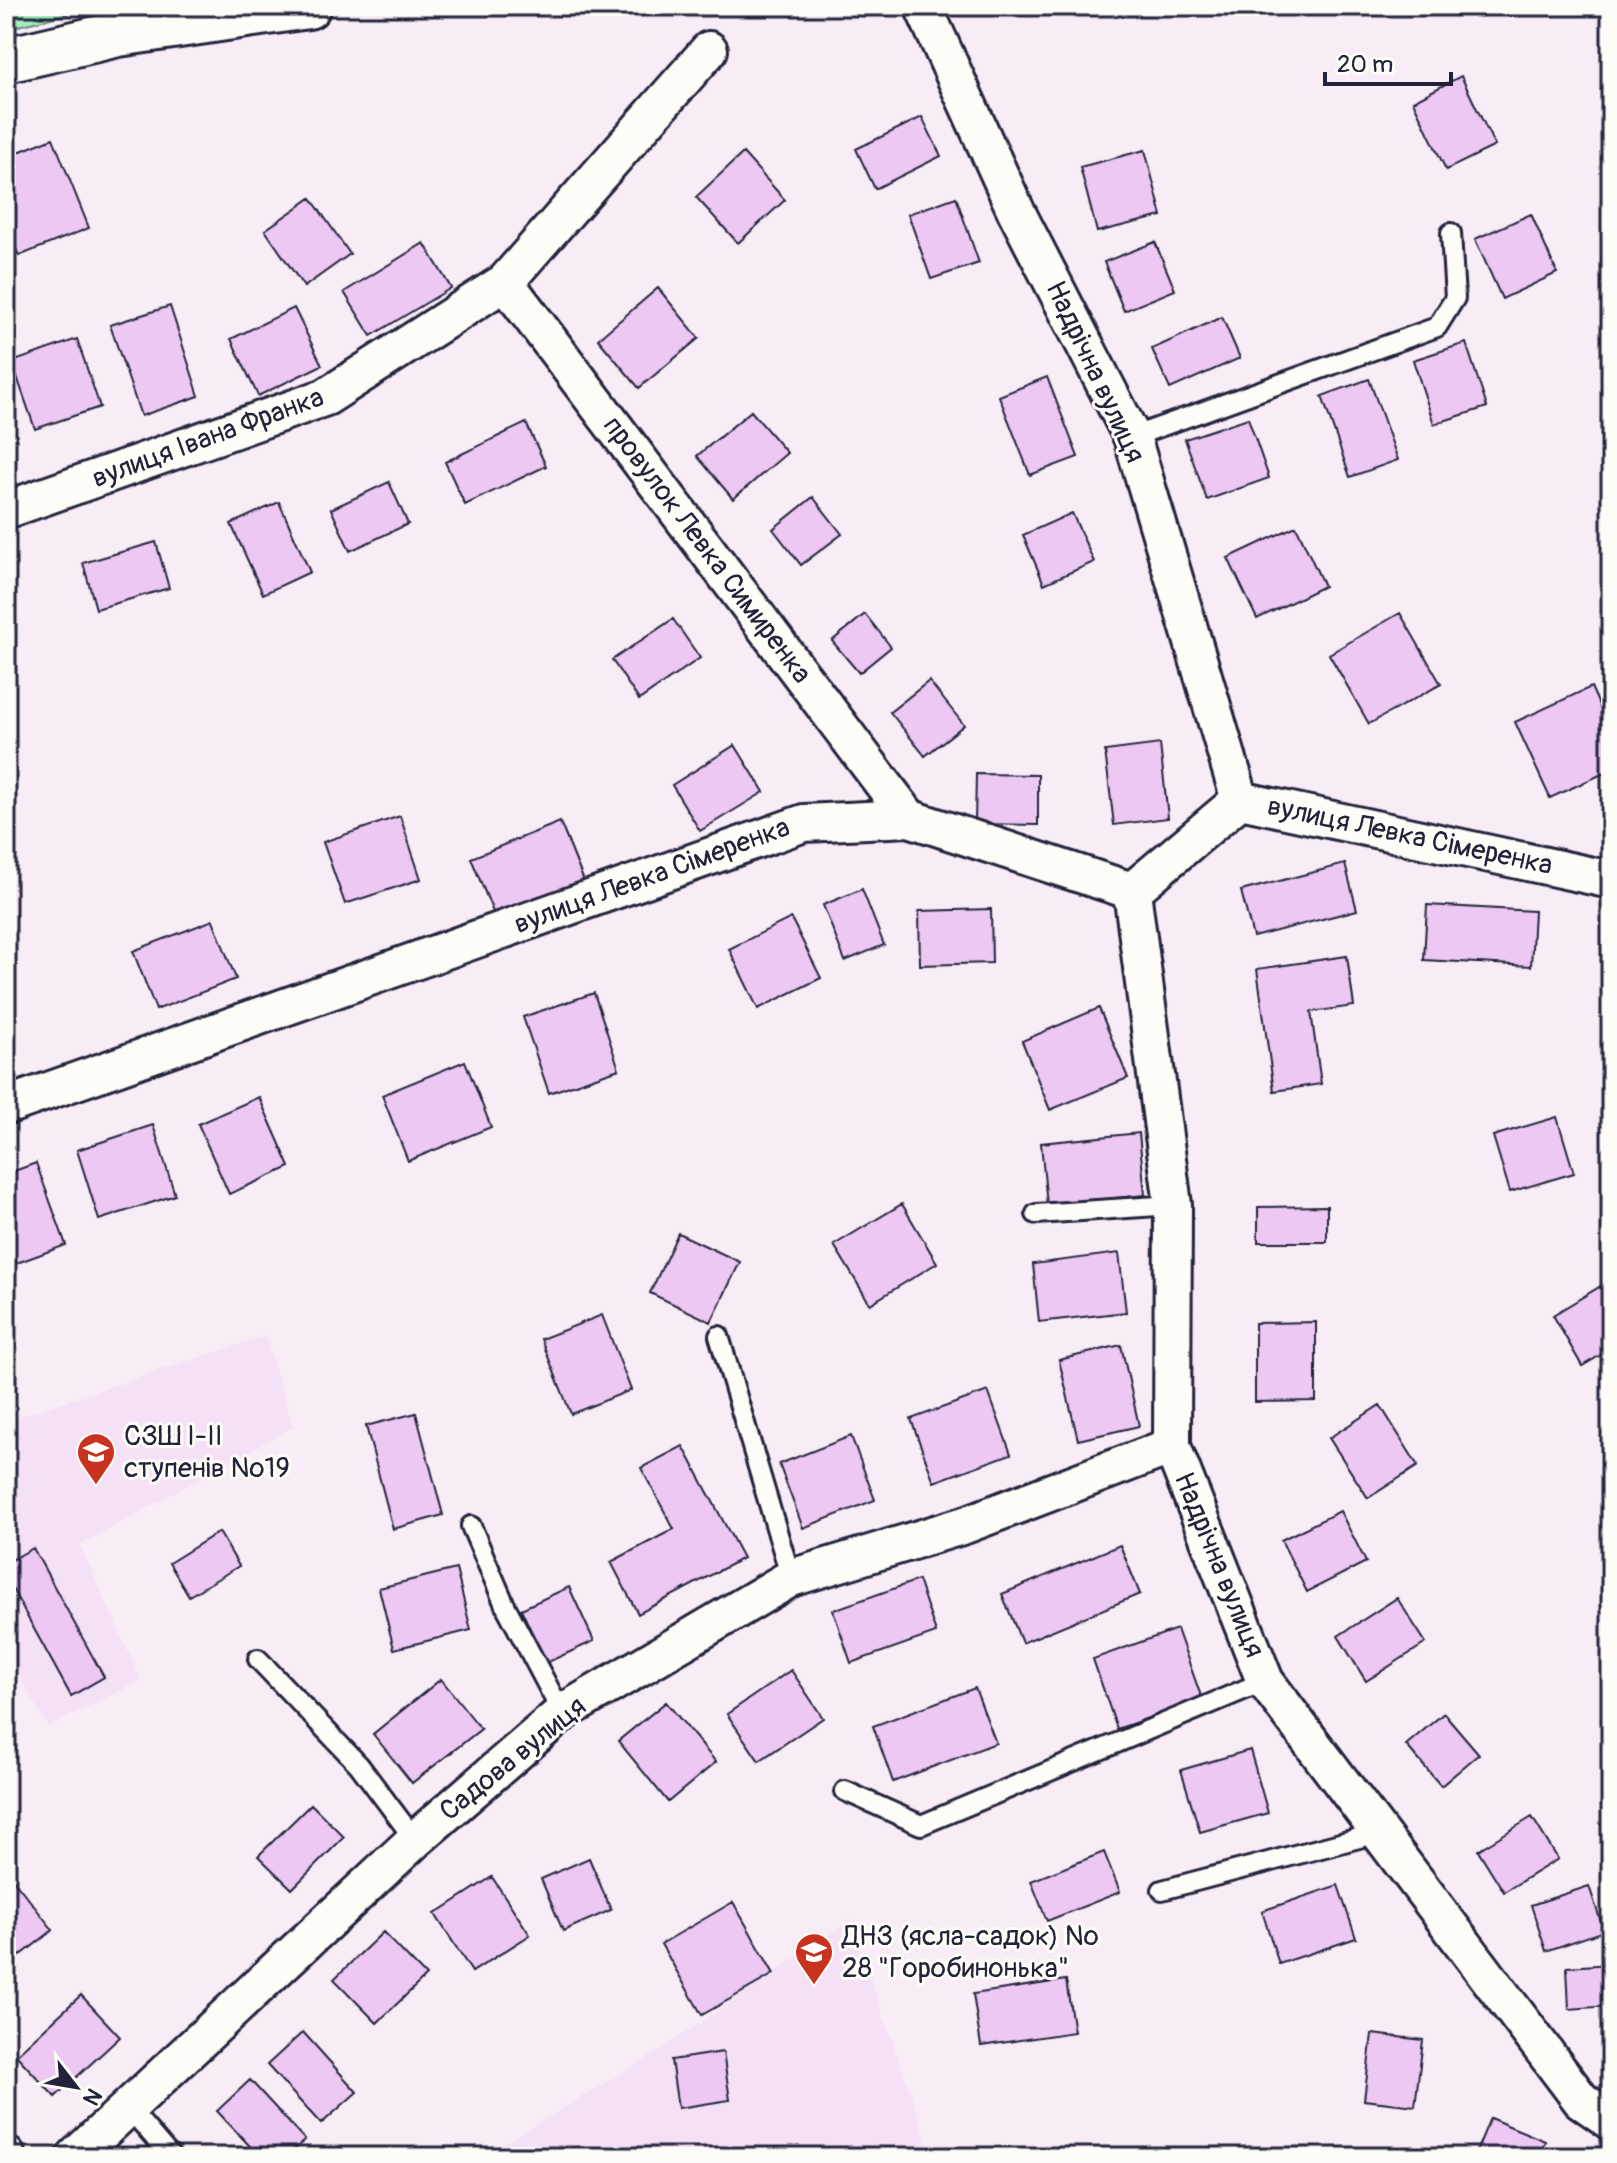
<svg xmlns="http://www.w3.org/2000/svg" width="1617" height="2163" font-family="Pangolin,sans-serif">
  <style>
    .built { fill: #f4e1f5 }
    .green { fill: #a5eebd; stroke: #64887c; stroke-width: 2 }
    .building { fill: #ecc8f3; stroke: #22223b; stroke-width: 2 }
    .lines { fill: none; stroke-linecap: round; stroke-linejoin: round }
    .service-casing { stroke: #22223b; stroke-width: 24 }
    .minor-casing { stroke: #22223b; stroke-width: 42 }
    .primary-casing { stroke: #22223b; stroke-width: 50 }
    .service { stroke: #fdfcf7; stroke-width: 18 }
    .minor { stroke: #fdfcf7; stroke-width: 36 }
    .primary { stroke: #fdfcf7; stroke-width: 44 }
    .labels { text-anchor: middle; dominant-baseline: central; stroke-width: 6; stroke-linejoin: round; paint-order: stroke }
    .street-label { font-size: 28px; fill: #22223b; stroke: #fdfcf7 }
    .poi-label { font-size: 28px; fill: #22223b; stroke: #fdfcf7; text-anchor: start }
  </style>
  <rect width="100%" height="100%" fill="#f8ecf6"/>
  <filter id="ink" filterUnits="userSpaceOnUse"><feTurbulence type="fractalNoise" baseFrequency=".0125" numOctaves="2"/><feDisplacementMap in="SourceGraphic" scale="16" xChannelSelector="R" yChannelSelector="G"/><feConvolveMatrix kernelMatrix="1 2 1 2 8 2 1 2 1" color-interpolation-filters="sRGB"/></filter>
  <g filter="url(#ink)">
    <path class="built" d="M 265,1336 L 293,1427 L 80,1545 L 141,1680 L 48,1727 L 6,1652 L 6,1395 L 15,1418 Z
      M 850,1921 L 918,2114 L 931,2157 L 481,2157 L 659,2051 Z"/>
    <path class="green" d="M 6,6 L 99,6 L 6,29 Z"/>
    <path class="building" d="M 1461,76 L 1495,146 L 1446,170 L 1413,101 Z
      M 922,117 L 941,156 L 875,189 L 856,149 Z
      M 53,138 L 89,228 L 19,256 L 6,226 L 6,157 Z
      M 1145,150 L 1162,216 L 1097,232 L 1080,167 Z
      M 743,153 L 785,200 L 738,243 L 696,197 Z
      M 956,197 L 979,263 L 931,279 L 908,214 Z
      M 311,198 L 350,254 L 304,287 L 265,230 Z
      M 1531,214 L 1557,273 L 1502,299 L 1475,239 Z
      M 1155,242 L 1175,290 L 1124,311 L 1104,262 Z
      M 424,243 L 451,288 L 371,336 L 344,292 Z
      M 658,288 L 699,338 L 639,388 L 598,339 Z
      M 170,306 L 199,396 L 141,416 L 110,325 Z
      M 294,308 L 322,365 L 258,396 L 231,339 Z
      M 1222,317 L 1240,358 L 1170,389 L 1152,349 Z
      M 77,339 L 100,407 L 35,429 L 12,362 Z
      M 1466,343 L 1487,407 L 1434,424 L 1413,360 Z
      M 1047,377 L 1078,457 L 1030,475 L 999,396 Z
      M 1369,379 L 1398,460 L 1350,477 L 1322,396 Z
      M 751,411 L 787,453 L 733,499 L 697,456 Z
      M 1248,418 L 1269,478 L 1207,500 L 1185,439 Z
      M 526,423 L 546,466 L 465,505 L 445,462 Z
      M 389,482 L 408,524 L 350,551 L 331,509 Z
      M 813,497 L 842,534 L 801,565 L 773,529 Z
      M 279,502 L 310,572 L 263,594 L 231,524 Z
      M 1072,513 L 1094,562 L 1044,584 L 1023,535 Z
      M 1296,526 L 1324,586 L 1257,619 L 1228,558 Z
      M 156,542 L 169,588 L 96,609 L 83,563 Z
      M 1400,613 L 1441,684 L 1369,724 L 1329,654 Z
      M 865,614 L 891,647 L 859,673 L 832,641 Z
      M 673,619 L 700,658 L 639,700 L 612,660 Z
      M 929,681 L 964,725 L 925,756 L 890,712 Z
      M 1591,687 L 1611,732 L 1611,770 L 1550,798 L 1515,722 Z
      M 1160,744 L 1168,818 L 1114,825 L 1105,751 Z
      M 735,745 L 764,792 L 700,831 L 672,785 Z
      M 976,774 L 1038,775 L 1038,825 L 975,824 Z
      M 400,816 L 421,879 L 345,904 L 323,842 Z
      M 560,822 L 588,891 L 499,927 L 471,858 Z
      M 1345,864 L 1357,910 L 1253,937 L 1241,891 Z
      M 862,889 L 884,945 L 845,961 L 823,905 Z
      M 1427,905 L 1534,911 L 1531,966 L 1424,960 Z
      M 991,909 L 992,963 L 920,965 L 919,911 Z
      M 791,918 L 821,978 L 758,1009 L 729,949 Z
      M 213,920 L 236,979 L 156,1010 L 133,951 Z
      M 1347,956 L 1354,1006 L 1311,1012 L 1321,1084 L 1274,1091 L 1257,969 Z
      M 594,993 L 619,1069 L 549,1093 L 523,1017 Z
      M 1099,1008 L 1128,1078 L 1050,1110 L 1022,1041 Z
      M 465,1061 L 491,1127 L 408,1161 L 382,1095 Z
      M 259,1097 L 290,1167 L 229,1194 L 198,1124 Z
      M 1557,1117 L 1574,1173 L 1510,1192 L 1493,1136 Z
      M 153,1125 L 175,1195 L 99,1220 L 77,1150 Z
      M 1139,1133 L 1145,1195 L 1047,1205 L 1041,1143 Z
      M 36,1163 L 66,1245 L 6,1267 L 6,1174 Z
      M 902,1204 L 937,1263 L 870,1304 L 834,1245 Z
      M 1327,1206 L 1327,1242 L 1258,1242 L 1258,1207 Z
      M 678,1233 L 740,1262 L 711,1322 L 650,1293 Z
      M 1119,1253 L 1126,1312 L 1039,1322 L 1033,1264 Z
      M 1601,1286 L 1611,1304 L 1611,1349 L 1582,1366 L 1553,1315 Z
      M 602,1315 L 631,1390 L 571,1414 L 541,1339 Z
      M 1316,1322 L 1316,1401 L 1255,1402 L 1255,1323 Z
      M 1121,1345 L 1139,1426 L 1078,1440 L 1059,1360 Z
      M 988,1391 L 1011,1454 L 934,1482 L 911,1419 Z
      M 1380,1405 L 1418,1466 L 1368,1498 L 1329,1438 Z
      M 416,1413 L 443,1515 L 393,1529 L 366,1426 Z
      M 851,1436 L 875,1500 L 803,1528 L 779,1464 Z
      M 683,1446 L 743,1558 L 638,1614 L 611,1562 L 674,1529 L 641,1468 Z
      M 1340,1511 L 1366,1562 L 1307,1592 L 1281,1540 Z
      M 219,1532 L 239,1566 L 189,1596 L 169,1563 Z
      M 1120,1545 L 1140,1594 L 1022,1643 L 1002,1594 Z
      M 33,1548 L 104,1677 L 71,1696 L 6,1578 L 6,1563 Z
      M 456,1569 L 471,1630 L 394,1649 L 379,1588 Z
      M 918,1580 L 936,1633 L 851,1663 L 833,1610 Z
      M 569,1587 L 594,1641 L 546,1663 L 521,1609 Z
      M 1397,1598 L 1426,1643 L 1366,1681 L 1338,1636 Z
      M 1177,1629 L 1202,1699 L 1117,1729 L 1093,1659 Z
      M 791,1670 L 823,1718 L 759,1761 L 727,1714 Z
      M 441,1679 L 481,1729 L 412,1783 L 373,1734 Z
      M 975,1688 L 996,1743 L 893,1782 L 873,1726 Z
      M 666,1702 L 716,1762 L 668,1802 L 618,1741 Z
      M 1444,1713 L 1479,1754 L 1441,1786 L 1406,1745 Z
      M 1250,1750 L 1268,1813 L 1200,1832 L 1181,1770 Z
      M 311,1804 L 344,1837 L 292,1889 L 258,1856 Z
      M 1532,1817 L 1558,1859 L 1504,1892 L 1478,1850 Z
      M 1104,1852 L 1120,1892 L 1047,1921 L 1031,1881 Z
      M 589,1858 L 611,1910 L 563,1931 L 541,1879 Z
      M 492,1877 L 530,1935 L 472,1972 L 435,1914 Z
      M 12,1878 L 53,1930 L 6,1967 L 6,1883 Z
      M 1338,1885 L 1356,1938 L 1279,1964 L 1262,1911 Z
      M 1589,1886 L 1604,1931 L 1546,1951 L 1531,1905 Z
      M 733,1902 L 774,1974 L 702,2015 L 661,1944 Z
      M 383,1932 L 426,1976 L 377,2023 L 334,1979 Z
      M 1611,1964 L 1611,2028 L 1610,2006 L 1569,2009 L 1567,1967 Z
      M 1066,1980 L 1074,2032 L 981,2046 L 973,1994 Z
      M 81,1995 L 120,2037 L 55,2097 L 16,2055 Z
      M 303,2032 L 357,2092 L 321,2124 L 267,2065 Z
      M 1372,2034 L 1423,2040 L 1415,2106 L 1364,2100 Z
      M 723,2052 L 730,2100 L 678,2108 L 671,2060 Z
      M 250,2080 L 305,2140 L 286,2157 L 260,2157 L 217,2111 Z
      M 1490,2118 L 1545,2141 L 1538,2157 L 1474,2157 Z"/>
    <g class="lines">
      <defs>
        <path id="service" d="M 1132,437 L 1437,327 L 1455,298 L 1451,233
          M 1036,1214 L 1173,1205
          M 719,1336 L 791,1578
          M 471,1526 L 505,1605 L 562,1713
          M 258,1659 L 359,1765 L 415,1840
          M 845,1791 L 921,1825 L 1265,1681
          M 1162,1890 L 1378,1833
          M 128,2107 L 171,2157"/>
        <path id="minor" d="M 923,6 L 1016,211 L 1132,437 L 1240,800
          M 505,282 L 909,818
          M 6,510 L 326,397 L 505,282 L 709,50
          M 1132,891 L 1173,1205 L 1172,1446 L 1265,1681 L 1581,2100 L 1611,2121
          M 6,1106 L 804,823 L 909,818 L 1132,891 L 1240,800 L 1611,880
          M 6,2155 L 7,2157
          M 75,2157 L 415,1840 L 562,1713 L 791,1578 L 965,1525 L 1172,1446"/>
        <path id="primary" d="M 6,60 L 118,34 L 308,6"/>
      </defs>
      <use href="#service" class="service-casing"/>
      <use href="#minor" class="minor-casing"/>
      <use href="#primary" class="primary-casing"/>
      <use href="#service" class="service"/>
      <use href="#minor" class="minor"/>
      <use href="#primary" class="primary"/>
    </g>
  </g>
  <defs>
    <symbol id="school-pin" viewBox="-11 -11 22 30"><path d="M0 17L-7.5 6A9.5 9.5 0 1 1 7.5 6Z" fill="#c8321e" stroke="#fdfcf7"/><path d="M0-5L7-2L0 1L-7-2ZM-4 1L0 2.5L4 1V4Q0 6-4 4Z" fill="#fff"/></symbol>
  </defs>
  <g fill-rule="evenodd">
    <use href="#school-pin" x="74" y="1430" width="44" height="60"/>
    <use href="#school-pin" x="792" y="1930" width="44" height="60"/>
  </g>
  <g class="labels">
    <g class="street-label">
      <text transform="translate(1095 372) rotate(65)">Надрічна вулиця</text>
      <text transform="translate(208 438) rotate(-20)">вулиця Івана Франка</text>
      <text transform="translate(707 550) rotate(53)">провулок Левка Симиренка</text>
      <text transform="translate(1410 836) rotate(12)">вулиця Левка Сімеренка</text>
      <text transform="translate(652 876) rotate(-20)">вулиця Левка Сімеренка</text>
      <text transform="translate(1219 1565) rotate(68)">Надрічна вулиця</text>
      <text transform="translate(513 1759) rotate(-39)">Садова вулиця</text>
    </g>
    <g class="poi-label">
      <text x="124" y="1436">СЗШ I-II<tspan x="124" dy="32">ступенів №19</tspan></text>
      <text x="842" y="1936">ДНЗ (ясла-садок) №<tspan x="842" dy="32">28 "Горобинонька"</tspan></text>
    </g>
  </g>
  <rect width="1617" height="2163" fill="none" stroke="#fdfcf7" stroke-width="32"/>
  <rect x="16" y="16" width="1585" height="2131" fill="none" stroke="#22223b" stroke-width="3" filter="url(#ink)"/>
  <g transform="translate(76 2087) rotate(121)" stroke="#fdfcf7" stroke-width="6" paint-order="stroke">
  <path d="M0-6L14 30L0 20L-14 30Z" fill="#22223b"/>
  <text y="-12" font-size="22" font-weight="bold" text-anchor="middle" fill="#22223b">N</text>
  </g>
  <path d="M1325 72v12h126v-12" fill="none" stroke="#22223b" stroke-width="4"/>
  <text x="1337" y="72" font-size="24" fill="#22223b" stroke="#fdfcf7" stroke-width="6" paint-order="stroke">20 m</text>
</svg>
